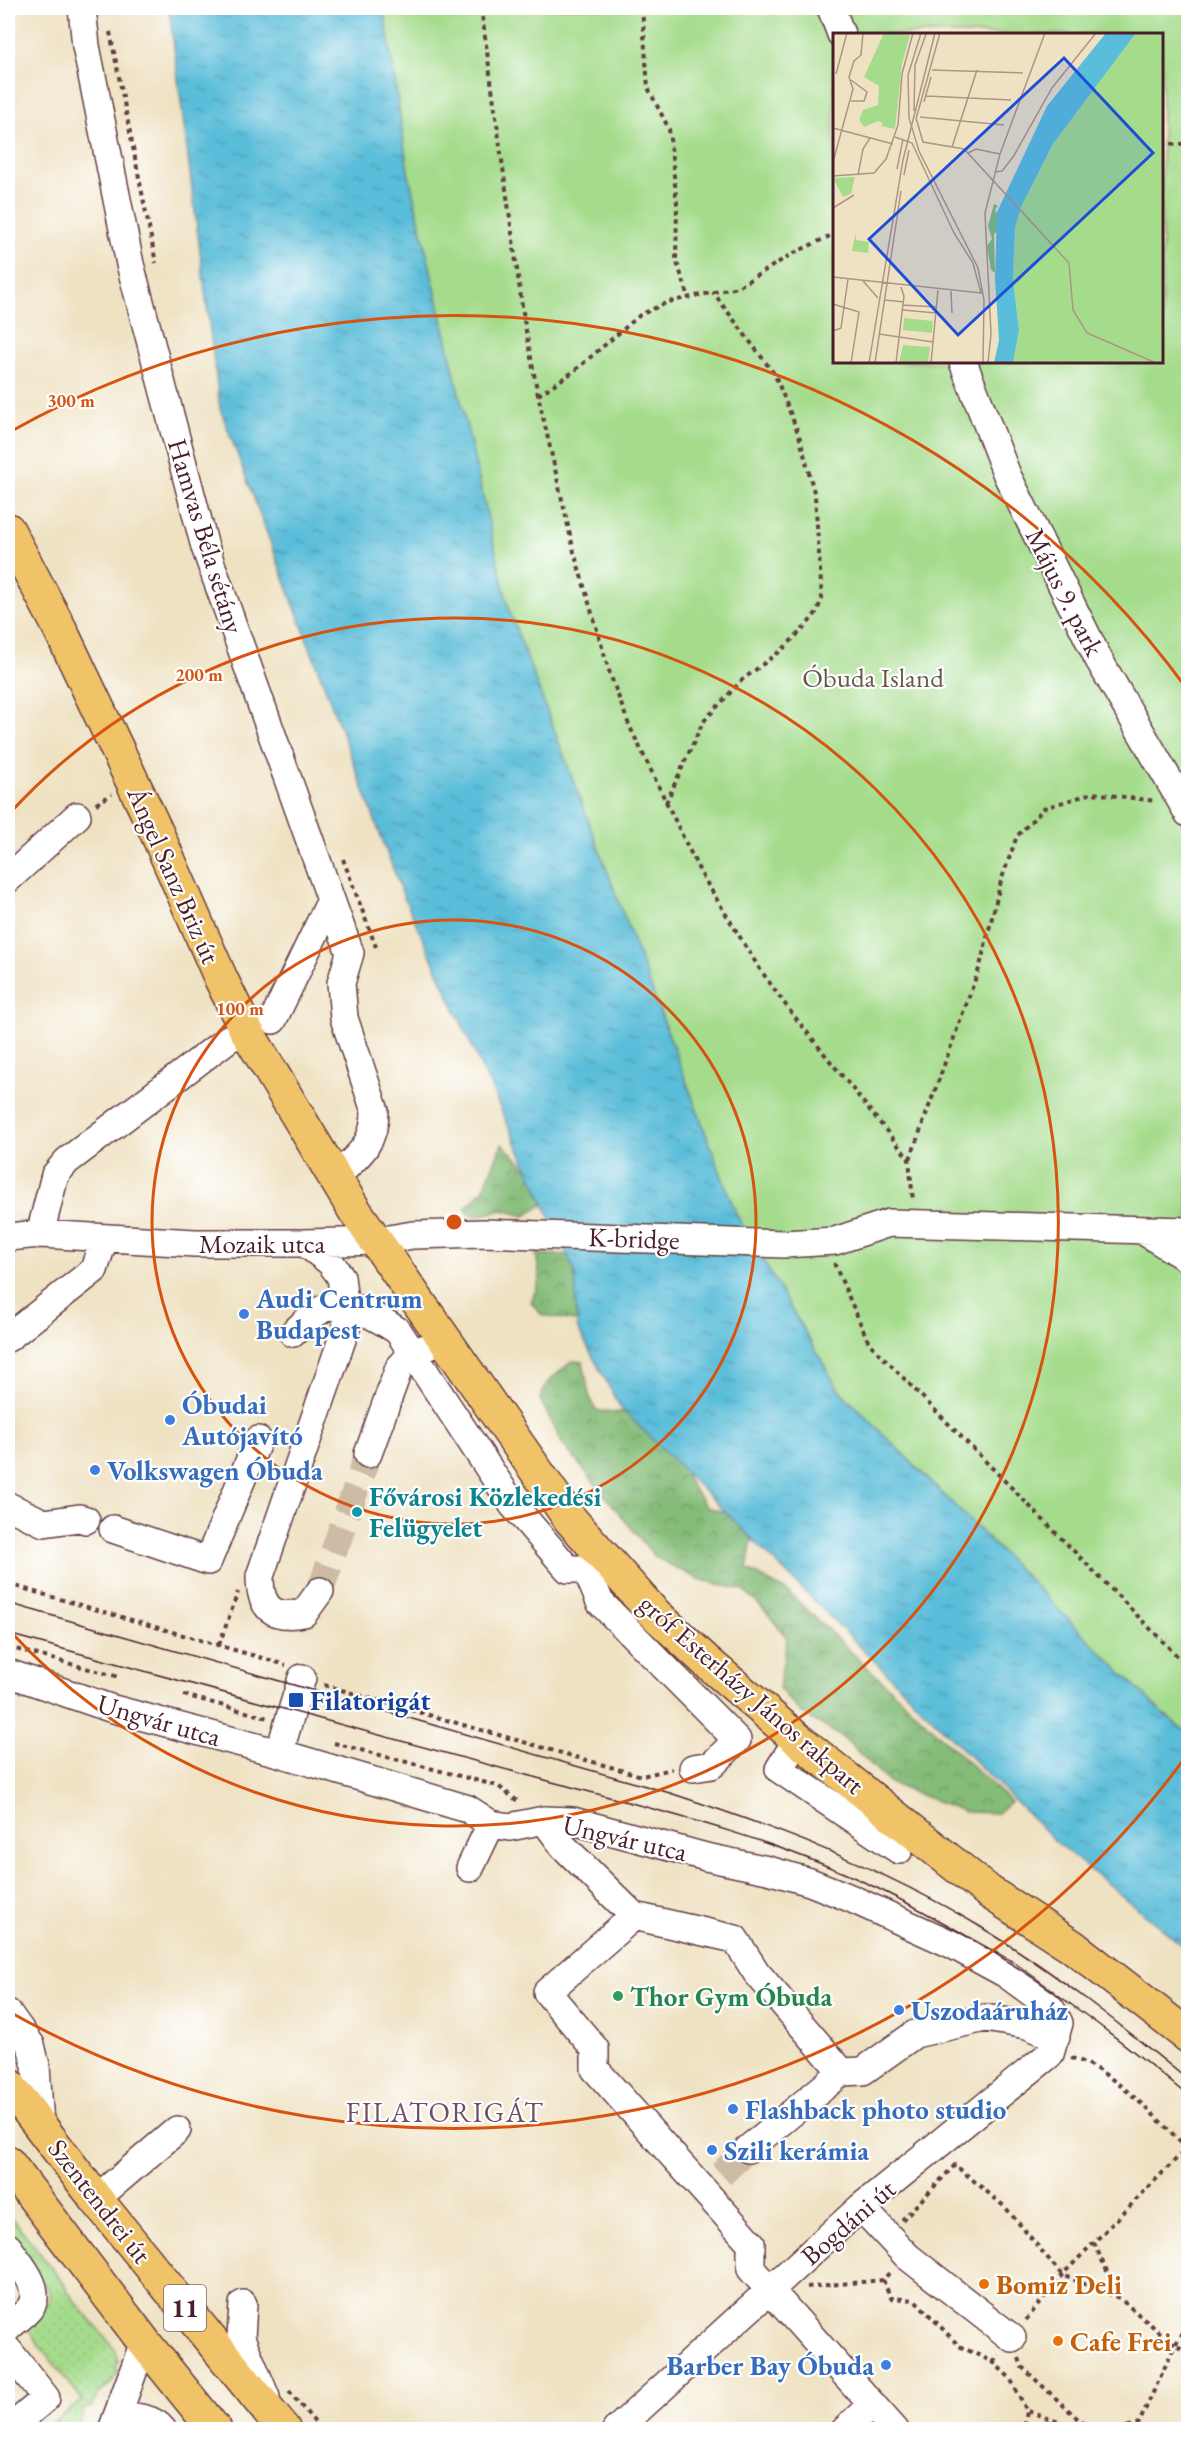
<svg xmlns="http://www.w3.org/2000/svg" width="1196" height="2437" font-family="'EB Garamond',serif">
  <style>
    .grass { fill: url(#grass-dots); stroke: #787e5c; stroke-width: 1.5 }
    .forest { fill: url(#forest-crowns); stroke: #676e52; stroke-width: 1.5 }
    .park { fill: #a5dc8c; stroke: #787e5c; stroke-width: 1.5; fill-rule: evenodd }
    .water { fill: url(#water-ripples); stroke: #526e82; stroke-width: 1.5 }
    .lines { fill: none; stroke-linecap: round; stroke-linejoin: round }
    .minor-tunnel { stroke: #cebba5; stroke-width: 27; stroke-dasharray: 27 14; stroke-linecap: butt }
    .minor-casing { stroke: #633c42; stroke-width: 30 }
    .major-casing { stroke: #633c42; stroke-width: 36 }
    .path { stroke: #633c42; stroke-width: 4; stroke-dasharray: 4.5 4.5; stroke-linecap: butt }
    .minor { stroke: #fff; stroke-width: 27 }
    .major { stroke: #f1c369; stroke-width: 33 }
    .tram { stroke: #4a1f2b; stroke-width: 1.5 }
    .ring { fill: none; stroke: #d8530f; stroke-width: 3 }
    .shop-dot { fill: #3f7fe0; stroke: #fff; stroke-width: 2 }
    .culture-dot { fill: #0f9aa8; stroke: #fff; stroke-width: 2 }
    .transit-dot { fill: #1a4fb4; stroke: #fff; stroke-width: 2 }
    .leisure-dot { fill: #2e9e5b; stroke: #fff; stroke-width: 2 }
    .food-dot { fill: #e8710a; stroke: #fff; stroke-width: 2 }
    .labels { text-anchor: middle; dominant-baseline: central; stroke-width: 4.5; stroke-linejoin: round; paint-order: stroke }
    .shield { fill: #fff; stroke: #80626b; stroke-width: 1.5 }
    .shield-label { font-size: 26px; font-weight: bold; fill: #4a1f2b }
    .street-label { font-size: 27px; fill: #4a1f2b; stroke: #fff }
    .park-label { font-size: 27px; fill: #655848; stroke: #fff }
    .shop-label { font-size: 27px; font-weight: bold; fill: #366cbe; stroke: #fff; text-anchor: start }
    .culture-label { font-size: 27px; font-weight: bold; fill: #0d838f; stroke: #fff; text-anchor: start }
    .transit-label { font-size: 27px; font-weight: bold; fill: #164399; stroke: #fff; text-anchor: start }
    .leisure-label { font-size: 27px; font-weight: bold; fill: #27864d; stroke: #fff; text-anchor: start }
    .food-label { font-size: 27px; font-weight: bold; fill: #c56008; stroke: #fff; text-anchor: start }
    .neighbourhood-label { font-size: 28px; letter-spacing: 1.5px; fill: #6e4f66; stroke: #fff }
    .inset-road { fill: none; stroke: #ad9486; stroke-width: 1.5 }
    .view { fill: #1d4ed8; fill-opacity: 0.15; stroke: #1d4ed8; stroke-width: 3 }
    .inset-edge { fill: none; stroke: #4a1f2b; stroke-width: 3 }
    .centre { fill: #d8530f; stroke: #fff; stroke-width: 3 }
    .ring-label { font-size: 18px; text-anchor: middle; font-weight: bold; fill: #d8530f; stroke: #fff; stroke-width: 4.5; stroke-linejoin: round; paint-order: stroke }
  </style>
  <defs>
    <pattern id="grass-dots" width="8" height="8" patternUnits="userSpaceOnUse" patternTransform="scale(1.5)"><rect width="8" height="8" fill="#a5dc8c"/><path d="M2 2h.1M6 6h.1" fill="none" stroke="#90bc79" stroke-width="1.8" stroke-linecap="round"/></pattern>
    <pattern id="forest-crowns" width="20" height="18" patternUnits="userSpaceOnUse" patternTransform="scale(1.5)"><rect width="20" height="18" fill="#84bc78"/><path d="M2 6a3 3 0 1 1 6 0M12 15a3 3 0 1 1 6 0" fill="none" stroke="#6e9863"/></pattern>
    <pattern id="water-ripples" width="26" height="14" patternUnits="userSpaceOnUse" patternTransform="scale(1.5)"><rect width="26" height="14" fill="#5abdd9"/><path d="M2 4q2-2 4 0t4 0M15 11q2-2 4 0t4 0" fill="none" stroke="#4c99b0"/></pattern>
  </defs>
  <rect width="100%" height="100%" fill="#fff"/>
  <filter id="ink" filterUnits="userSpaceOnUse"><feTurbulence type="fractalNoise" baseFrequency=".0167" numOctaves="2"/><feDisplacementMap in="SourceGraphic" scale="12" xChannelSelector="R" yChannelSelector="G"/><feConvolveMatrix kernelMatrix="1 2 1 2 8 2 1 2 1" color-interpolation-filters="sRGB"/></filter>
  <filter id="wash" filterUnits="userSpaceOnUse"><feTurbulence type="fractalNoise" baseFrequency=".008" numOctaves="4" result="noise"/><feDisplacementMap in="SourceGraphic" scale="24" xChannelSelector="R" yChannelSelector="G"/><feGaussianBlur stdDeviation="1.35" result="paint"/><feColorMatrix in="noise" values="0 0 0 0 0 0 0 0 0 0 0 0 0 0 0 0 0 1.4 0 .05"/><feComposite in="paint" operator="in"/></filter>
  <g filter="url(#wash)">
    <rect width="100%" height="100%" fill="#efe2c3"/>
    <path class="grass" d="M 13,2219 L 64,2284 L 68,2292 L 116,2351 L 118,2362 L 116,2369 L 119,2372 C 110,2388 96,2391 90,2409 L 85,2408 L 77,2429 L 45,2429 L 82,2400 L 24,2325 C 37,2316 49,2310 51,2294 L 10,2239 L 8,2220 Z"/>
    <path class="forest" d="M 502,1144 L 541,1182 L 546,1203 L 525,1216 L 502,1210 L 478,1216 L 470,1215 L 465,1208 L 483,1190 Z
      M 536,1254 L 578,1256 L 588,1314 L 574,1321 L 542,1315 L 531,1302 L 540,1279 Z
      M 572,1361 L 583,1362 L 589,1395 L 596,1410 L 613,1413 L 647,1408 L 673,1430 L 687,1479 L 706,1507 L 755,1521 L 747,1569 L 788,1592 L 1010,1802 L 998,1813 L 965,1812 L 890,1783 L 844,1738 L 800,1712 L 779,1688 L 787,1638 L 768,1614 L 744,1590 L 698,1579 L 655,1557 L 562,1443 L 540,1399 L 547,1383 Z"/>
    <path class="park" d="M 384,8 L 1188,8 L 1188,1733 L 1160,1711 L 838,1389 L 736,1214 L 509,610 L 408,172 ZM 834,34 L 1162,34 L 1162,362 L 834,362 Z"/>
    <path class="water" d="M 169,8 L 384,8 L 408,172 L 509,610 L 736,1214 L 838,1389 L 1160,1711 L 1188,1733 L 1188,1950 L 1055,1841 L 620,1407 L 577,1327 L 575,1272 L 403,895 L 220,408 Z"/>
  </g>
  <g filter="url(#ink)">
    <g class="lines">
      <path class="minor-tunnel" d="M 320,1591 L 368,1454
        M 721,2174 L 748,2149"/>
      <defs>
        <path id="minor" d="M 82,8 L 86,46 L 130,264 L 205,547 L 350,953 L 341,983 L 344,1018 L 375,1111 C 375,1145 357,1157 334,1178
          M 831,8 L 841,34
          M 963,362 L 1007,475 L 1099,660 L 1188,813
          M 8,879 L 77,816
          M 273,1020 L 331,900
          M 1142,1230 L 1188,1259
          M 40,1234 L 55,1175 L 67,1161 L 228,1039 L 246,1030
          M 8,1237 L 40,1234 L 195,1243 L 305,1243 L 377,1241 L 413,1235 L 484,1233 L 784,1244 L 835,1241 L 889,1223 L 1188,1231
          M 305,1243 L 330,1262 L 341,1277 L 347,1325 L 260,1576 C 260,1608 272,1619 304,1613 L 320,1591
          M 293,1333 C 303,1325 316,1310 328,1307 C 350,1300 380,1319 398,1331 L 513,1505 L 568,1569 L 586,1569 L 600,1554
          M 8,1338 L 94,1270 L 104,1238
          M 368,1454 L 399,1368 L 408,1358 L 427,1347
          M 8,1506 L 44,1523 L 79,1518 L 86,1520
          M 113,1529 L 208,1561 L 258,1440
          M 586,1569 L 600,1602 L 737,1740 L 712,1765 L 693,1768
          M 8,1673 L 110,1708 L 279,1753 L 468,1809 L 491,1824 L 510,1827 L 544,1820 L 573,1821 L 706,1857 L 768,1870 L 810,1882 L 850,1898 L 951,1944 L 1006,1974 L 1043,2001 L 1051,2009 L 1059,2023 L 1050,2054 L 861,2207 L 616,2430
          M 796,1738 L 792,1748 L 779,1769 L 899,1850
          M 279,1753 L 302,1678
          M 544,1820 L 564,1847 L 634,1916 L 735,1939 L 756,1972 L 842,2072 L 748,2149
          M 470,1868 L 491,1824
          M 634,1916 L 547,1992 L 595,2049 L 595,2069 L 751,2243 L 751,2269 L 895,2430
          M 8,2013 L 31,2045 L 36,2066 L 40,2125
          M 842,2072 L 863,2071 L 915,2034 L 985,2018 L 1027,2025 L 1056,2037
          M 96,2199 L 177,2130
          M 861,2207 L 907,2256 L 1012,2338
          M 8,2247 C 19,2263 45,2290 29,2309 C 23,2316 14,2322 8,2328
          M 243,2304 L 241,2338 L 266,2397
          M 8,2350 L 46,2398 L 8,2430
          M 117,2416 C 133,2417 152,2416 163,2430
          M 112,2430 L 144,2342
          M 845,2430 L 872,2404"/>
        <path id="major" d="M 8,530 L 60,629 L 155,829 L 221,979 L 246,1030 L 355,1211 L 570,1519 L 652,1611 L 707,1662 L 796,1738 L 989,1892 L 1072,1946 L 1188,2036
          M 8,2084 L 96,2199 L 284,2430
          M 8,2163 L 144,2342 L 215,2430"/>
      </defs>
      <use href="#minor" class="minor-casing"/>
      <use href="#major" class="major-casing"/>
      <path class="path" d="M 481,8 L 524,320 L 538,395 L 574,552 L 610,674 L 629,725 L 700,872 L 759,968 L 790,1011 L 909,1159 L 913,1201
        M 642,8 L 648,88 L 669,129 L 677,203 L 676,260 L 689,297
        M 110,32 L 156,263
        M 1162,144 L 1188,144
        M 538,395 L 573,372 L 640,315 L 668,302 L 738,287 L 792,254 L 834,234
        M 666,803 L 703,722 L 742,680 L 783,649 L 806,626 L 816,613 L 822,599 L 815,496 L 799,435 L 775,375 L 713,292
        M 96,804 L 112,794
        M 343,859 L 376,947
        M 910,1159 L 980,966 L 1001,881 L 1017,836 L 1044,808 L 1093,793 L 1156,801
        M 834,1263 L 869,1343 L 1188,1667
        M 8,1584 L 286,1665
        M 219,1645 L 238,1592
        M 8,1647 L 119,1677
        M 324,1685 L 642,1776 L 672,1769
        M 184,1695 L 268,1718
        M 334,1743 L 498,1786 L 519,1802
        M 1071,2058 C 1111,2068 1158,2120 1187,2148
        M 902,2220 L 955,2165 L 1005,2207 L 1062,2275 L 1119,2298 L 1175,2345 L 1139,2423 L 1116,2430
        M 1094,2243 L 1119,2297
        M 883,2280 L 891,2298 L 915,2300 L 959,2346 L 993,2362 L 1010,2378 L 1027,2411 L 1024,2430
        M 807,2287 L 883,2280 L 891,2271
        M 1026,2320 L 1062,2275 L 1187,2148
        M 1188,2325 L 1175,2345 L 1188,2352
        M 1019,2358 L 1022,2367 L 1090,2430
        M 993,2362 L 999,2355
        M 289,2391 L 321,2430
        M 1028,2411 L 1081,2430"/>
      <use href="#minor" class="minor"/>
      <use href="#major" class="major"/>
      <path class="tram" d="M 8,1603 L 670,1793 C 777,1828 883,1868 979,1926 C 1054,1971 1121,2025 1188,2080
        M 8,1634 C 182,1682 356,1728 530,1776 C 649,1808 767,1835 879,1889 C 992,1943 1093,2016 1188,2096"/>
    </g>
  </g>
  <g class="ring">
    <circle cx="454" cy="1222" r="302"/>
    <path d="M9 814A604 604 0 1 1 9 1630"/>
    <path d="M1187 1755A906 906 0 0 1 8 2011M8 433A906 906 0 0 1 1187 689"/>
  </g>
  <g class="shop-dot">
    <circle cx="244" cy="1314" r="6"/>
    <circle cx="170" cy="1420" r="6"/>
    <circle cx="95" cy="1470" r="6"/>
    <circle cx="899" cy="2010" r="6"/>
    <circle cx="733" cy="2109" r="6"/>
    <circle cx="712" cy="2150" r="6"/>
    <circle cx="886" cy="2365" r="6"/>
  </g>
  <circle class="culture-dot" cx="357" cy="1512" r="6"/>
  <rect class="transit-dot" x="288" y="1692" width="16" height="16" rx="3"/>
  <circle class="leisure-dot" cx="618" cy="1996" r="6"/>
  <g class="food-dot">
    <circle cx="984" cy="2284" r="6"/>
    <circle cx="1058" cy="2341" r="6"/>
  </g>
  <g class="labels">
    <rect class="shield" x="164" y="2285" width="42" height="46" rx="4.5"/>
    <g class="shield-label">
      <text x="185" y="2308">11</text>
    </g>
    <g class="street-label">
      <text transform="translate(206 536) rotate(73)">Hamvas Béla sétány</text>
      <text transform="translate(1065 592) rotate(63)">Május 9. park</text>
      <text transform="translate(174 875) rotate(66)">Ángel Sanz Briz út</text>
      <text transform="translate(634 1238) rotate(2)">K-bridge</text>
      <text x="262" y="1243">Mozaik utca</text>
      <text transform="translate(752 1694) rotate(41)">gróf Esterházy János rakpart</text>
      <text transform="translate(159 1720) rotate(16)">Ungvár utca</text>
      <text transform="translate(625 1838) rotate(13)">Ungvár utca</text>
      <text transform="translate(100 2201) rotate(52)">Szentendrei út</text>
      <text transform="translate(848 2222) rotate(-41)">Bogdáni út</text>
    </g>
    <g class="park-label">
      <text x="873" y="677">Óbuda Island</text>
    </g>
    <g class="shop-label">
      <text x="256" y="1298">Audi Centrum<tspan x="256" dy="31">Budapest</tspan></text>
      <text x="182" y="1404">Óbudai<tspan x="182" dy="31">Autójavító</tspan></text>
      <text x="107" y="1470">Volkswagen Óbuda</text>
      <text x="911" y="2010">Uszodaáruház</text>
      <text x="745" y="2109">Flashback photo studio</text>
      <text x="724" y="2150">Szili kerámia</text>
      <text x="874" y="2365" text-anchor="end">Barber Bay Óbuda</text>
    </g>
    <g class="culture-label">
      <text x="369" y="1496">Fővárosi Közlekedési<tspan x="369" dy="31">Felügyelet</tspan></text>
    </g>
    <g class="transit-label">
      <text x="310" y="1700">Filatorigát</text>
    </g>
    <g class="leisure-label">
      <text x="630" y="1996">Thor Gym Óbuda</text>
    </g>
    <g class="food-label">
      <text x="996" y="2284">Bomiz Deli</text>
      <text x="1070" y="2341">Cafe Frei</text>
    </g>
    <g class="neighbourhood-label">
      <text x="445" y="2112">FILATORIGÁT</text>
    </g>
  </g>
  <g transform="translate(833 33)">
    <rect width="330" height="330" fill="#efe2c3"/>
    <path d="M 22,144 L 18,161 L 10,164 L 0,145 ZM 23,199 L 23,207 L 36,209 L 35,220 L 19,218 Z" fill="#a5dc8c"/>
    <path d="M 161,171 L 165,173 L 162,177 L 166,185 L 165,198 L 161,201 L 162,240 L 158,237 L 154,213 L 159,206 L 155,193 Z" fill="#84bc78"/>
    <path d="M 51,0 L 77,2 L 69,31 L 62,96 L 48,93 L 50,90 L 45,88 L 31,94 L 26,87 L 30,77 L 45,72 L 46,53 L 31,44 ZM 303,0 L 330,0 L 330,330 L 180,330 L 186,298 L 180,245 L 182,195 L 188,174 L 220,111 ZM 71,285 L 100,288 L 99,300 L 70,297 ZM 70,312 L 97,314 L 95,330 L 66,330 Z" fill="#a5dc8c"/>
    <path d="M 273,0 L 303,0 L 220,111 L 188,174 L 182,195 L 180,245 L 186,298 L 180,330 L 161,330 L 166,307 L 162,246 L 164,179 L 214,73 Z" fill="#5abdd9"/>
    <path class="inset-road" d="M 88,0 L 75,42 L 76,85 L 86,118 L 145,235 L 151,267 L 150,330M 99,37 L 190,40M 3,41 L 14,0M 18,47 L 34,59 L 31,68 L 18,68M 93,63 L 178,67M 91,69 L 98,44M 81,78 L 82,32 L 93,1M 87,84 L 171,92M 83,85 L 90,109 L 131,116 L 236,230 L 240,277 L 254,300 L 323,330M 83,86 L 107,0M 0,95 L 60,111M 119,114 L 144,37M 135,120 L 143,116 L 167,121M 0,129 L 20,56 L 16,44 L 21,28 L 28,22 L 30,0M 64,136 L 70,106M 162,139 L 169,138 L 180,124 L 219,55 L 263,0M 25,142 L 30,116 L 37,105M 71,142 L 76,117M 0,143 L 41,140 L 53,126 L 65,92 L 69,41 L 80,0M 0,175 L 21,162M 0,244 L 148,260 L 140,230 L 121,200 L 79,110 L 62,104M 30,248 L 45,265M 118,258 L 119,280M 52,267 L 71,269M 0,271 L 26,279 L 18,330M 70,272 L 103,274M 70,277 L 103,280M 0,298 L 8,295 L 15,246M 46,301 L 100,309M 36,330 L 70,127 L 102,0M 42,330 L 68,158M 63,330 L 71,263 L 68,254M 98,330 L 105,257M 155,330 L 158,301 L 152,180 L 167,121 L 212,0"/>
    <path class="view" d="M 231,25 L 320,120 L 125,302 L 36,206 Z"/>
    <rect width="330" height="330" class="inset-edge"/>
  </g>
  <circle cx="454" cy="1222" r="9" class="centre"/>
  <g class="ring-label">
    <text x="71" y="407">300 m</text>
    <text x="199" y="681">200 m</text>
    <text x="240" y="1015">100 m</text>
  </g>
  <rect width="1196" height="2437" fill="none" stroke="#fff" stroke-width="30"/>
</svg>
